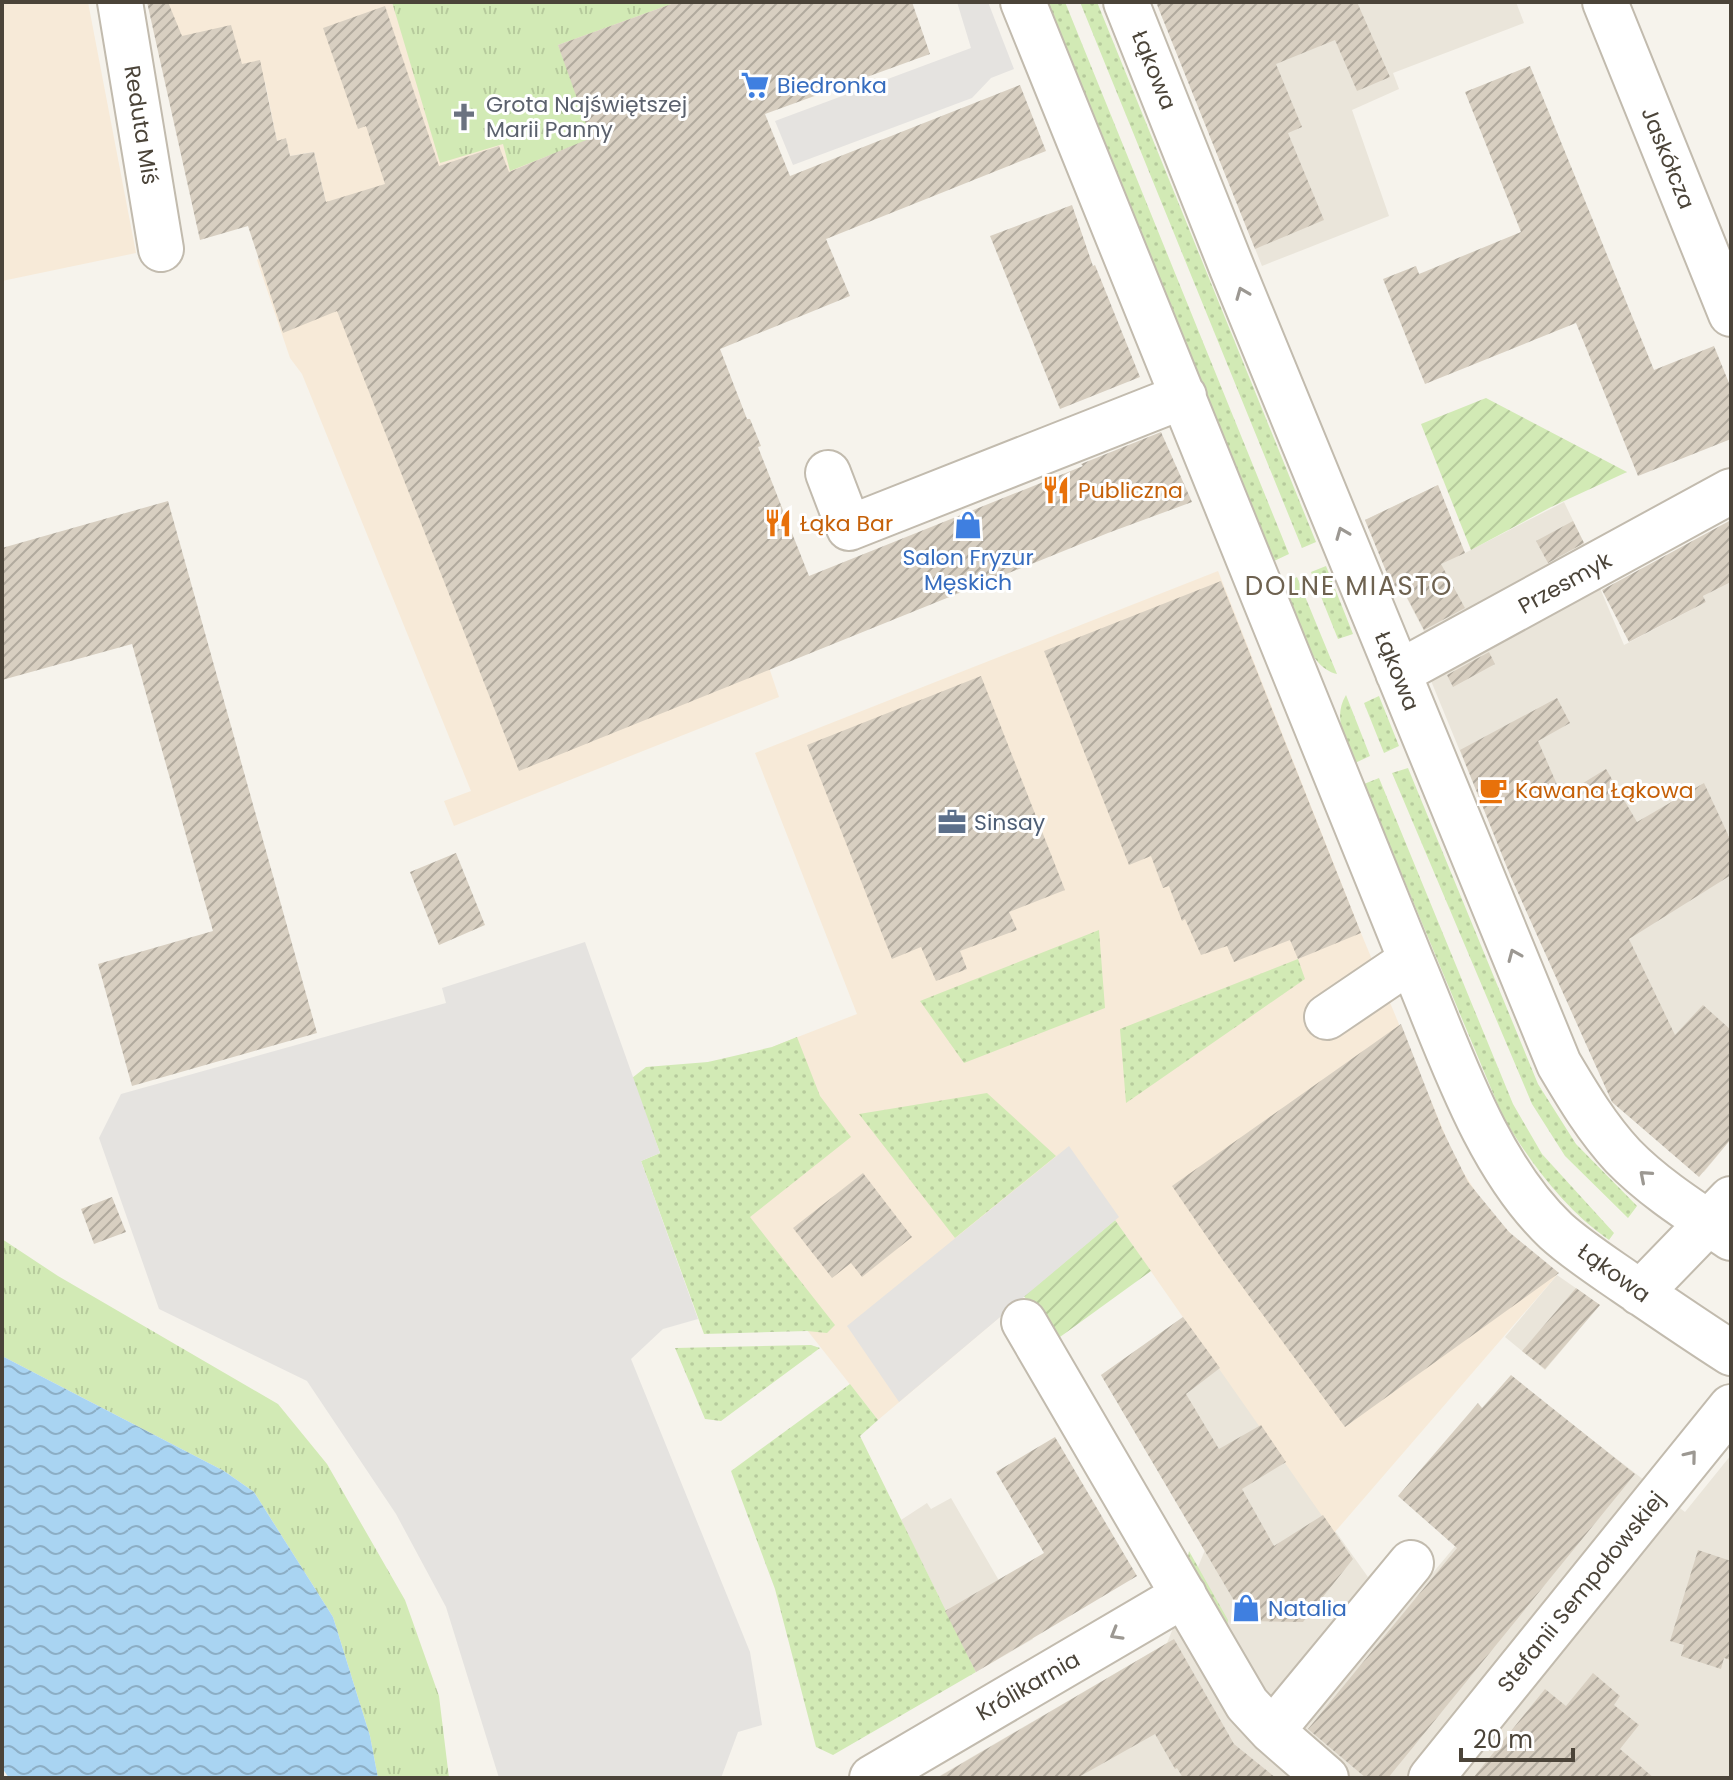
<svg xmlns="http://www.w3.org/2000/svg" width="1733" height="1780" font-family="Poppins,sans-serif">
  <style>
    .residential { fill: #eae5da }
    .commercial { fill: #f7ead8 }
    .grass { fill: url(#grass-dots) }
    .park { fill: url(#park-tufts) }
    .garden { fill: url(#garden-furrows) }
    .parking { fill: #e5e3e0 }
    .water { fill: url(#water-waves) }
    .building { fill: url(#building-hatch) }
    .lines { fill: none; stroke-linecap: round; stroke-linejoin: round }
    .minor-casing { stroke: #c2bbae; stroke-width: 48 }
    .minor { stroke: #fff; stroke-width: 44 }
    .oneway { stroke: #9c9892 }
    .labels { text-anchor: middle; dominant-baseline: central; stroke-width: 6; stroke-linejoin: round; paint-order: stroke }
    .street-label { font-size: 22px; fill: #4b4439; stroke: #fff }
    .shop-label { font-size: 22px; fill: #366cbe; stroke: #fff; text-anchor: start }
    .worship-label { font-size: 22px; fill: #5b616d; stroke: #fff; text-anchor: start }
    .food-label { font-size: 22px; fill: #c56008; stroke: #fff; text-anchor: start }
    .service-label { font-size: 22px; fill: #4e5e75; stroke: #fff; text-anchor: start }
    .quarter-label { font-size: 26px; letter-spacing: 2px; fill: #6e6250; stroke: #fff }
  </style>
  <defs>
    <pattern id="grass-dots" width="8" height="8" patternUnits="userSpaceOnUse" patternTransform="scale(2)"><rect width="8" height="8" fill="#d2eab5"/><path d="M2 2h.1M6 6h.1" fill="none" stroke="#b6ca9c" stroke-width="1.8" stroke-linecap="round"/></pattern>
    <pattern id="park-tufts" width="24" height="20" patternUnits="userSpaceOnUse" patternTransform="scale(2)"><rect width="24" height="20" fill="#d2eab5"/><path d="M3 7l-1-3M5 7V3M7 7l1-3M15 17l-1-3M17 17v-4M19 17l1-3" fill="none" stroke="#b6ca9c"/></pattern>
    <pattern id="garden-furrows" width="10" height="10" patternUnits="userSpaceOnUse" patternTransform="scale(2)"><rect width="10" height="10" fill="#d2eab5"/><path d="M-1 1l2-2M0 10L10 0M9 11l2-2" fill="none" stroke="#b6ca9c"/></pattern>
    <pattern id="water-waves" width="16" height="10" patternUnits="userSpaceOnUse" patternTransform="scale(2)"><rect width="16" height="10" fill="#a9d4f2"/><path d="M0 5q4-4 8 0t8 0" fill="none" stroke="#8caec5"/></pattern>
    <pattern id="building-hatch" width="6" height="6" patternUnits="userSpaceOnUse" patternTransform="scale(2)"><rect width="6" height="6" fill="#d8cfc1"/><path d="M-1 1l2-2M0 6l6-6M5 7l2-2" fill="none" stroke="#b1aa9e"/></pattern>
  </defs>
  <rect width="100%" height="100%" fill="#f6f3ec"/>
  <path class="residential" d="M 1156,2 L 1516,2 L 1524,23 L 1393,73 L 1399,89 L 1352,110 L 1389,216 L 1262,266 Z
    M 1438,485 L 1465,553 L 1564,502 L 1590,555 L 1429,641 L 1400,585 L 1393,588 L 1365,520 Z
    M 1597,581 L 1624,645 L 1706,602 L 1703,596 L 1731,582 L 1731,833 L 1713,847 L 1731,867 L 1731,1139 L 1704,1172 L 1695,1173 L 1613,1103 L 1517,890 L 1427,671 Z
    M 1557,1275 L 1600,1305 L 1545,1370 L 1505,1337 Z
    M 1183,1317 L 1368,1577 L 1394,1547 L 1431,1575 L 1563,1417 L 1685,1512 L 1731,1455 L 1731,1778 L 936,1778 L 1167,1643 L 1205,1550 L 1101,1375 Z
    M 951,1498 L 1033,1639 L 976,1672 L 901,1520 L 927,1503 L 931,1509 Z"/>
  <path class="commercial" d="M 2,2 L 88,2 L 136,253 L 2,281 Z
    M 148,2 L 813,2 L 574,91 L 779,697 L 454,826 L 444,801 L 471,791 L 302,374 L 290,358 L 257,260 L 326,202 L 314,152 L 290,156 L 286,139 L 277,141 L 265,82 L 171,104 Z
    M 1218,571 L 1361,933 L 1456,1161 L 1483,1203 L 1509,1232 L 1557,1275 L 1334,1533 L 1115,1220 L 878,1420 L 710,1207 L 772,1047 L 857,1014 L 755,753 Z"/>
  <path class="grass" d="M 1047,2 L 1065,2 L 1289,554 L 1274,561 Z
    M 1080,2 L 1097,2 L 1316,542 L 1302,548 Z
    M 1326,566 L 1353,634 L 1338,639 L 1311,572 Z
    M 1297,577 L 1337,674 C 1306,667 1294,611 1283,584 Z
    M 1346,695 L 1370,756 L 1355,763 C 1346,740 1332,718 1346,695 Z
    M 1379,696 L 1399,746 L 1384,753 L 1364,703 Z
    M 1408,768 L 1538,1084 L 1576,1144 L 1637,1206 L 1628,1218 L 1565,1156 L 1532,1104 L 1392,773 Z
    M 1379,778 L 1513,1104 L 1542,1154 L 1614,1233 L 1609,1240 C 1563,1208 1531,1163 1503,1117 L 1364,784 Z
    M 1099,930 L 1105,1008 L 964,1063 L 920,1001 Z
    M 1298,959 L 1305,979 L 1126,1103 L 1120,1029 Z
    M 797,1037 L 820,1096 L 851,1137 L 750,1217 L 835,1325 L 827,1333 L 807,1331 L 704,1334 L 641,1161 L 660,1153 L 632,1078 L 646,1067 L 708,1062 L 772,1047 Z
    M 987,1093 L 1056,1156 L 955,1238 L 859,1114 Z
    M 811,1345 L 820,1348 L 721,1421 L 705,1419 L 675,1348 Z
    M 850,1384 L 878,1420 L 860,1436 L 976,1672 L 833,1755 L 816,1747 L 775,1589 L 731,1471 Z
    M 1189,1551 L 1228,1620 L 1227,1627 L 1186,1567 Z"/>
  <path class="park" d="M 392,2 L 677,2 L 558,45 L 593,138 L 510,171 L 503,144 L 440,163 Z
    M 2,1239 L 58,1276 L 278,1404 L 327,1464 L 405,1600 L 439,1696 L 449,1778 L 378,1778 L 370,1736 L 333,1617 L 254,1492 L 224,1471 L 2,1356 Z"/>
  <path class="garden" d="M 1486,398 L 1627,472 L 1551,507 L 1471,550 L 1421,424 Z
    M 1115,1220 L 1151,1271 L 1053,1342 L 1024,1296 Z"/>
  <path class="parking" d="M 957,2 L 988,2 L 1014,69 L 991,78 L 972,98 L 793,165 L 775,121 L 971,48 Z
    M 585,942 L 660,1153 L 641,1161 L 698,1319 L 663,1329 L 631,1359 L 750,1652 L 762,1725 L 738,1732 L 721,1778 L 499,1778 L 446,1607 L 396,1514 L 307,1381 L 159,1309 L 99,1138 L 121,1094 L 446,1003 L 442,988 Z
    M 1069,1146 L 1119,1217 L 899,1402 L 847,1326 Z"/>
  <path class="water" d="M 2,1356 L 224,1471 L 254,1492 L 333,1617 L 370,1736 L 378,1778 L 9,1778 L 2,1768 Z"/>
  <path class="building" d="M 147,2 L 168,2 L 182,36 L 231,25 L 242,64 L 260,60 L 277,141 L 286,138 L 290,156 L 314,152 L 326,202 L 385,184 L 366,126 L 358,129 L 323,28 L 385,6 L 439,166 L 499,146 L 509,172 L 591,138 L 558,45 L 677,2 L 912,2 L 930,54 L 765,114 L 790,176 L 1020,85 L 1046,151 L 826,239 L 850,296 L 720,349 L 747,419 L 750,419 L 761,446 L 758,447 L 809,576 L 1083,466 L 1081,464 L 1161,432 L 1192,502 L 1108,533 L 519,771 L 337,311 L 283,333 L 248,226 L 200,240 Z
    M 1156,2 L 1357,2 L 1390,77 L 1357,91 L 1335,40 L 1276,64 L 1302,127 L 1288,133 L 1324,220 L 1255,249 Z
    M 1530,66 L 1654,370 L 1714,346 L 1731,388 L 1731,439 L 1638,476 L 1576,323 L 1425,384 L 1383,279 L 1416,266 L 1419,274 L 1521,232 L 1465,92 Z
    M 1072,205 L 1093,266 L 1095,265 L 1140,377 L 1060,409 L 990,236 Z
    M 1438,485 L 1465,553 L 1441,564 L 1465,608 L 1424,630 L 1400,584 L 1393,588 L 1365,520 Z
    M 168,501 L 317,1033 L 132,1086 L 98,964 L 213,931 L 132,644 L 2,680 L 2,548 Z
    M 1731,520 L 1731,582 L 1703,596 L 1706,602 L 1629,642 L 1602,590 Z
    M 1573,521 L 1584,543 L 1548,563 L 1536,541 Z
    M 1221,581 L 1361,933 L 1298,959 L 1290,940 L 1234,962 L 1227,946 L 1201,955 L 1185,919 L 1182,921 L 1169,886 L 1163,888 L 1151,856 L 1129,865 L 1044,651 Z
    M 1489,652 L 1495,664 L 1453,687 L 1447,675 Z
    M 981,676 L 1065,890 L 1009,912 L 1017,930 L 960,951 L 967,969 L 936,981 L 921,947 L 892,959 L 807,745 Z
    M 1557,698 L 1570,723 L 1538,741 L 1562,796 L 1606,769 L 1637,822 L 1704,783 L 1731,841 L 1731,875 L 1629,939 L 1675,1035 L 1703,1005 L 1731,1030 L 1731,1139 L 1699,1177 L 1612,1102 L 1510,875 L 1460,750 Z
    M 456,853 L 485,925 L 439,945 L 410,872 Z
    M 1401,1024 L 1442,1129 L 1468,1182 L 1509,1232 L 1559,1273 L 1345,1427 L 1222,1259 L 1172,1186 Z
    M 863,1173 L 912,1237 L 862,1277 L 851,1263 L 832,1278 L 793,1228 Z
    M 112,1197 L 126,1232 L 94,1244 L 81,1209 Z
    M 1576,1288 L 1600,1305 L 1545,1369 L 1522,1351 Z
    M 1183,1317 L 1220,1368 L 1186,1394 L 1219,1449 L 1261,1425 L 1286,1462 L 1242,1489 L 1274,1546 L 1323,1515 L 1353,1559 L 1303,1622 L 1246,1621 L 1101,1375 Z
    M 1511,1375 L 1635,1474 L 1388,1778 L 1366,1778 L 1308,1729 L 1457,1548 L 1398,1496 L 1478,1403 L 1482,1408 Z
    M 1055,1437 L 1137,1576 L 976,1672 L 945,1611 L 1044,1553 L 996,1472 Z
    M 1698,1550 L 1731,1561 L 1731,1660 L 1724,1658 L 1721,1669 L 1681,1656 L 1684,1645 L 1670,1641 Z
    M 1174,1639 L 1234,1744 L 1276,1778 L 1183,1778 L 1177,1768 L 1175,1769 L 1155,1734 L 1077,1778 L 937,1778 Z
    M 1593,1673 L 1620,1696 L 1614,1705 L 1639,1725 L 1620,1749 L 1654,1778 L 1473,1778 L 1545,1689 L 1566,1706 Z"/>
  <g class="lines">
    <defs>
      <path id="minor" d="M 120,2 L 161,249
        M 1023,2 L 1411,960 C 1449,1049 1485,1164 1556,1231 C 1577,1250 1602,1266 1625,1282 C 1660,1306 1695,1330 1731,1353
        M 1126,2 L 1232,268 L 1559,1064 C 1578,1096 1597,1128 1623,1156 C 1654,1188 1694,1213 1731,1238
        M 1605,2 L 1731,314
        M 828,473 L 849,528 L 1184,396
        M 1398,673 L 1731,491
        M 1327,1017 L 1411,960
        M 1640,1293 L 1731,1199
        M 1024,1322 L 1247,1704 L 1272,1731 L 1326,1778
        M 1272,1731 L 1411,1563
        M 872,1778 L 1184,1595
        M 1431,1778 L 1731,1407"/>
    </defs>
    <use href="#minor" class="minor-casing"/>
    <use href="#minor" class="minor"/>
  </g>
  <defs><path id="oneway-chevron" d="M-2-3.5L2.5 0L-2 3.5" fill="none" stroke-width="1.6" stroke-linecap="round" stroke-linejoin="round" transform="scale(2)"/></defs>
  <g class="oneway">
    <use href="#oneway-chevron" transform="translate(1242 293) rotate(-112)"/>
    <use href="#oneway-chevron" transform="translate(1342 533) rotate(-112)"/>
    <use href="#oneway-chevron" transform="translate(1514 955) rotate(-113)"/>
    <use href="#oneway-chevron" transform="translate(1645 1176) rotate(-139)"/>
    <use href="#oneway-chevron" transform="translate(1691 1456) rotate(-51)"/>
    <use href="#oneway-chevron" transform="translate(1116 1634) rotate(150)"/>
  </g>
  <defs>
    <symbol id="supermarket-bare" viewBox="-9 -9 18 18"><path d="M-6-5.5h2.5l.6 2H6L4.5 2H-2.5L-4.4-4H-6ZM-1.5 3.2a1.3 1.3 0 1 0 .1 0ZM3 3.2a1.3 1.3 0 1 0 .1 0Z" fill="#3f7fe0" stroke="#fff" stroke-width="2.5" paint-order="stroke"/></symbol>
    <symbol id="church-bare" viewBox="-9 -9 18 18"><path d="M-1.2-6h2.4v3.5h3.3v2.4h-3.3V6h-2.4V-.1h-3.3v-2.4h3.3Z" fill="#6b7280" stroke="#fff" stroke-width="2.5" paint-order="stroke"/></symbol>
    <symbol id="restaurant-bare" viewBox="-9 -9 18 18"><path d="M-5-6h1v4h1v-4h1v4h1v-4h1v5L-1.5 .5V6h-2V.5L-5-1ZM5-6V6H3V1.5H1.5Q1.5-4 5-6Z" fill="#e8710a" stroke="#fff" stroke-width="2.5" paint-order="stroke"/></symbol>
    <symbol id="shop-bare" viewBox="-9 -9 18 18"><path d="M-5-2.5h2.3a2.7 3.5 0 0 1 5.4 0H5L5.5 6h-11ZM-1.5-2.5h3a1.5 2.3 0 0 0-3 0Z" fill="#3f7fe0" stroke="#fff" stroke-width="2.5" paint-order="stroke"/></symbol>
    <symbol id="cafe-bare" viewBox="-9 -9 18 18"><path d="M-5.5-4.5H6V0H3Q3 3.5 0 3.5H-2.5Q-5.5 3.5-5.5 0ZM3-3.2v2h1.7v-2ZM-6 4.5H4V6H-6Z" fill="#e8710a" stroke="#fff" stroke-width="2.5" paint-order="stroke"/></symbol>
    <symbol id="office-bare" viewBox="-9 -9 18 18"><path d="M-6-3h4V-5.5h4V-3h4V5H-6ZM-1-4.5V-3h2v-1.5ZM-6 0V1H6V0Z" fill="#5c6f8a" stroke="#fff" stroke-width="2.5" paint-order="stroke"/></symbol>
  </defs>
  <g fill-rule="evenodd">
    <use href="#supermarket-bare" x="735" y="65" width="40" height="40"/>
    <use href="#church-bare" x="444" y="97" width="40" height="40"/>
    <use href="#restaurant-bare" x="1036" y="470" width="40" height="40"/>
    <use href="#restaurant-bare" x="758" y="503" width="40" height="40"/>
    <use href="#shop-bare" x="948" y="505" width="40" height="40"/>
    <use href="#cafe-bare" x="1473" y="770" width="40" height="40"/>
    <use href="#office-bare" x="932" y="802" width="40" height="40"/>
    <use href="#shop-bare" x="1226" y="1588" width="40" height="40"/>
  </g>
  <g class="labels">
    <g class="street-label">
      <text transform="translate(1154 70) rotate(68)">Łąkowa</text>
      <text transform="translate(141 125) rotate(81)">Reduta Miś</text>
      <text transform="translate(1668 158) rotate(68)">Jaskółcza</text>
      <text transform="translate(1565 583) rotate(-29)">Przesmyk</text>
      <text transform="translate(1397 671) rotate(68)">Łąkowa</text>
      <text transform="translate(1614 1273) rotate(36)">Łąkowa</text>
      <text transform="translate(1581 1592) rotate(-51)">Stefanii Sempołowskiej</text>
      <text transform="translate(1028 1686) rotate(-30)">Królikarnia</text>
    </g>
    <g class="shop-label">
      <text x="777" y="85">Biedronka</text>
      <text x="968" y="557" text-anchor="middle">Salon Fryzur<tspan x="968" dy="25">Męskich</tspan></text>
      <text x="1268" y="1608">Natalia</text>
    </g>
    <g class="worship-label">
      <text x="486" y="104">Grota Najświętszej<tspan x="486" dy="25">Marii Panny</tspan></text>
    </g>
    <g class="food-label">
      <text x="1078" y="490">Publiczna</text>
      <text x="800" y="523">Łąka Bar</text>
      <text x="1515" y="790">Kawana Łąkowa</text>
    </g>
    <g class="service-label">
      <text x="974" y="822">Sinsay</text>
    </g>
    <g class="quarter-label">
      <text x="1349" y="586">DOLNE MIASTO</text>
    </g>
  </g>
  <rect width="1733" height="1780" fill="none" stroke="#4b4439" stroke-width="8"/>
  <path d="M1461 1748v12h112v-12" fill="none" stroke="#4b4439" stroke-width="4"/>
  <text x="1473" y="1748" font-size="24" fill="#4b4439" stroke="#ffffff" stroke-width="6" paint-order="stroke">20 m</text>
</svg>
